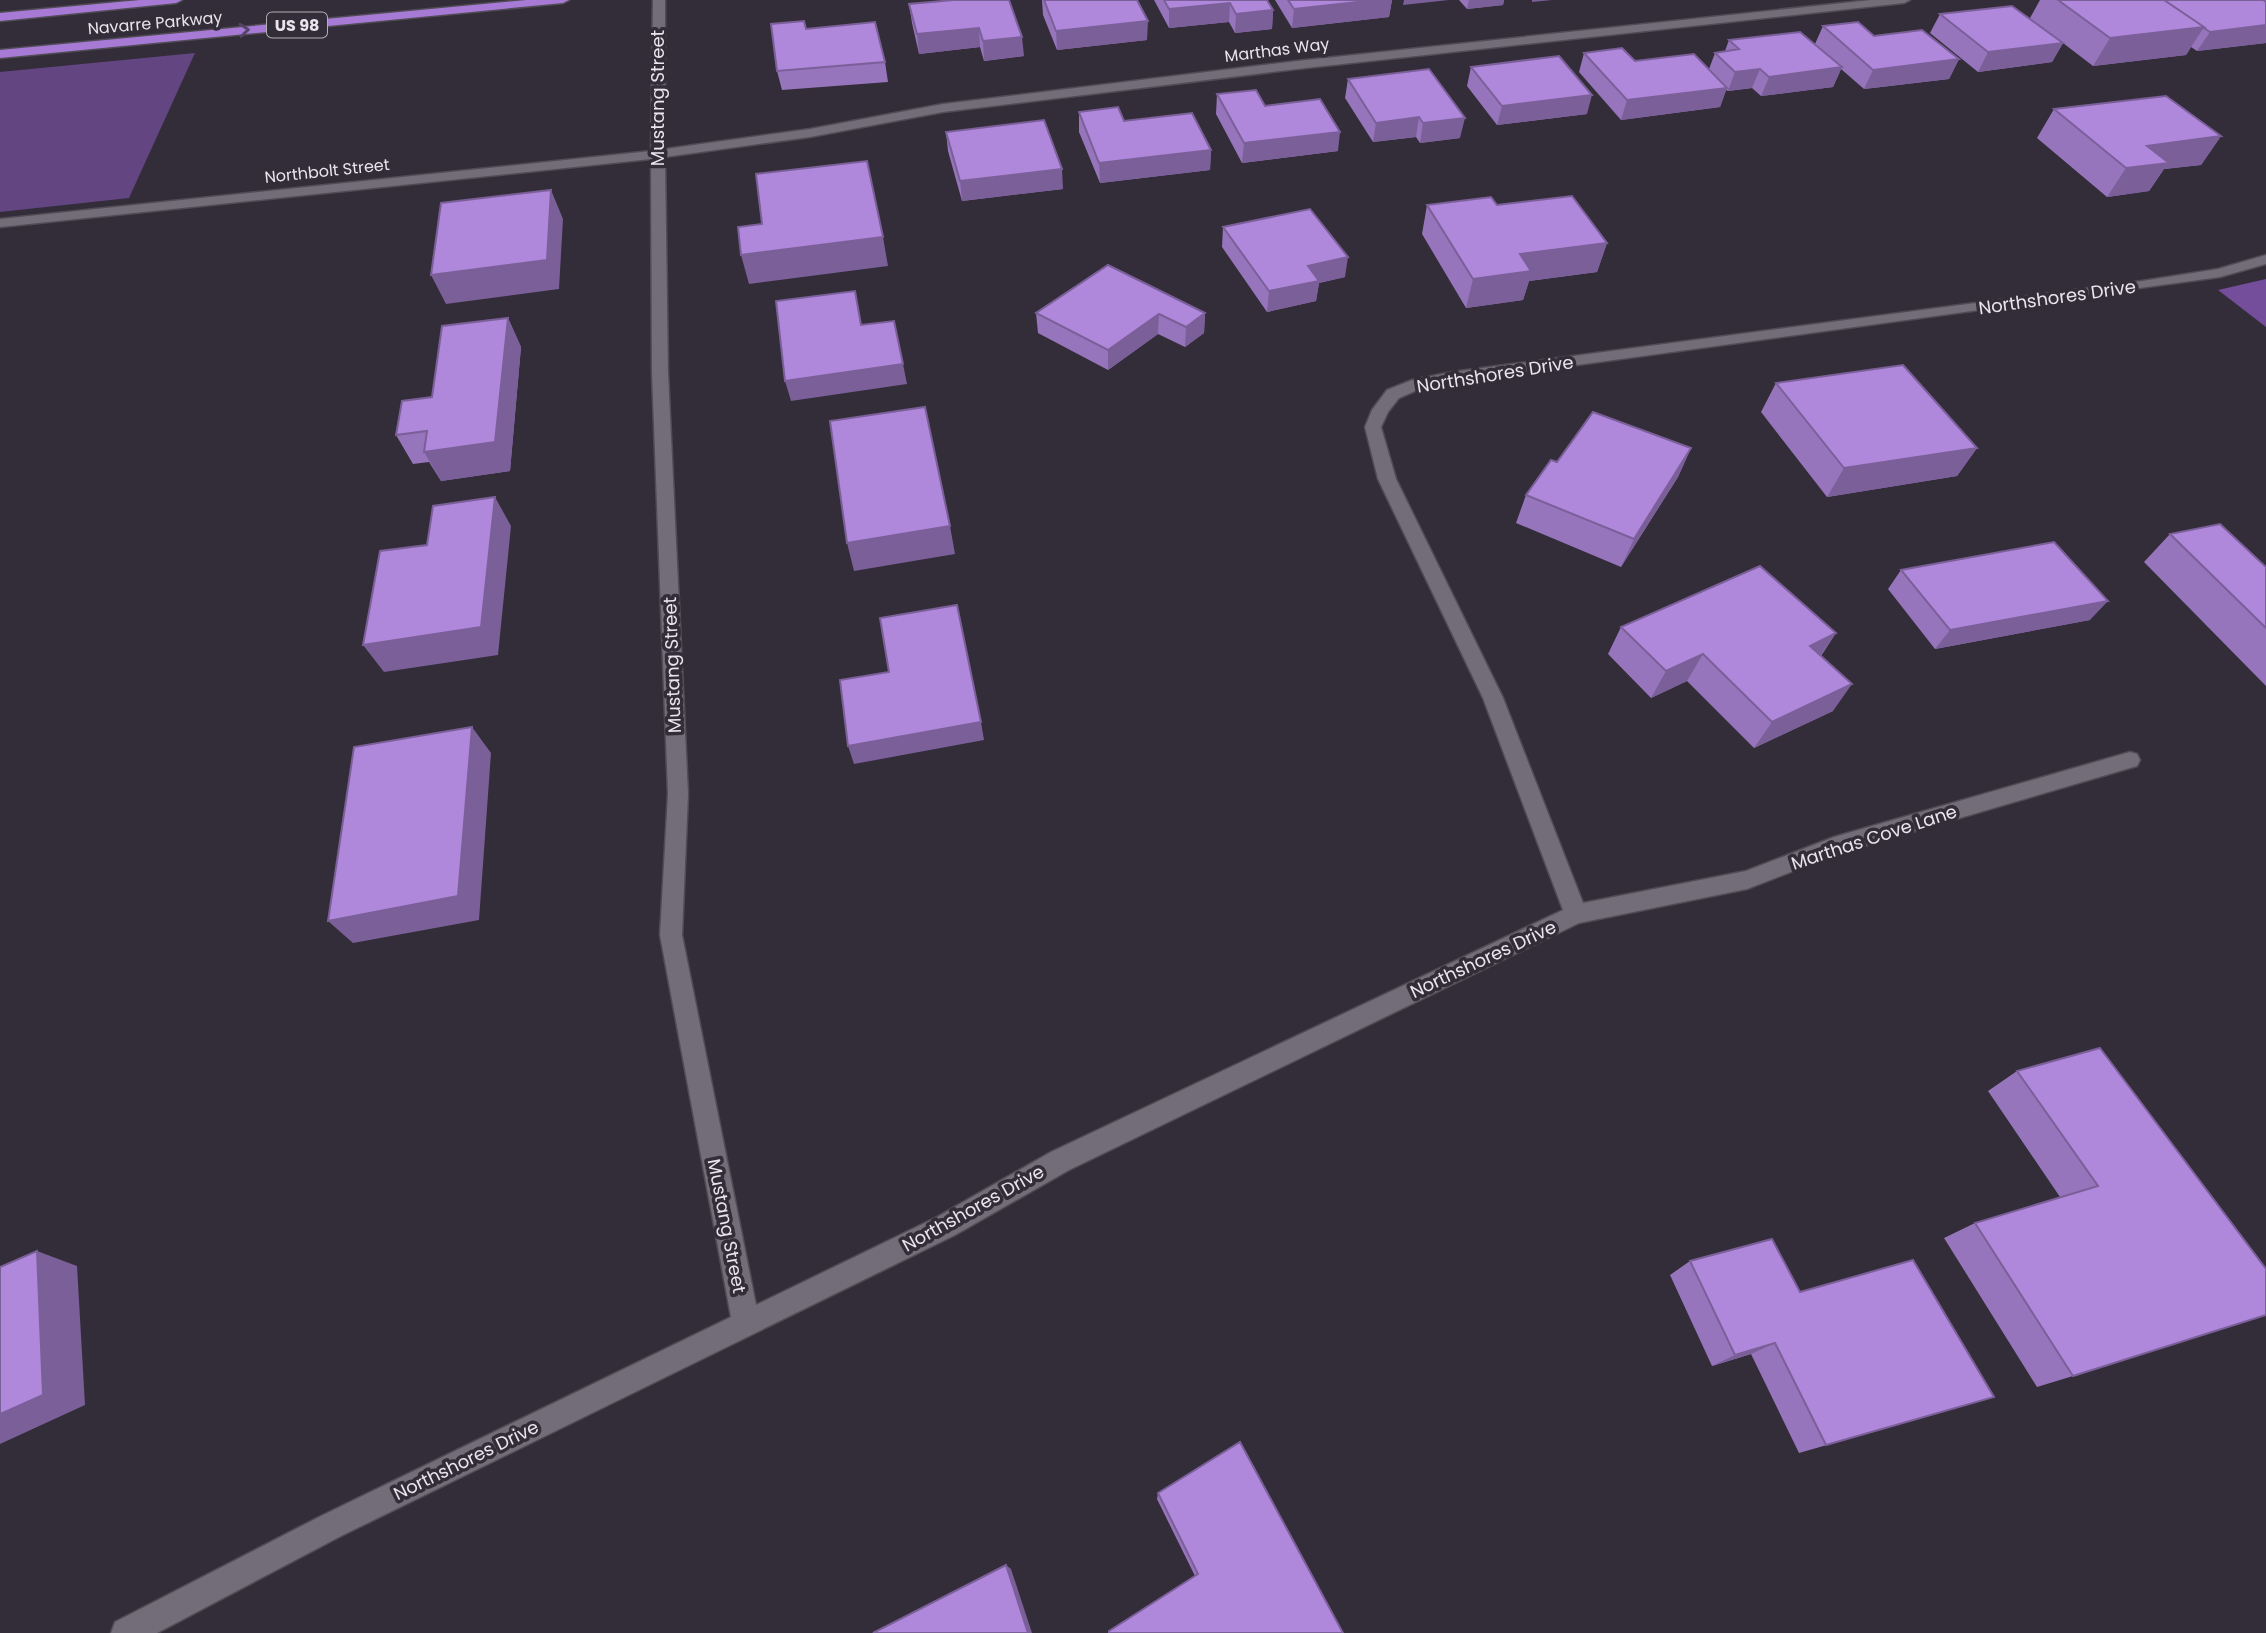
<svg xmlns="http://www.w3.org/2000/svg" width="2266" height="1633" font-family="Poppins,sans-serif">
  <style>
    .green { fill: #634582 }
    .forest { fill: #744d9b }
    .lines { fill: none; stroke-linecap: round; stroke-linejoin: round }
    .minor-casing { stroke: #504b54; stroke-width: 3 }
    .trunk-casing { stroke: #504b54; stroke-width: 3 }
    .minor { fill: #726d79; fill-rule: evenodd }
    .trunk { fill: #a67ad5; fill-rule: evenodd }
    .wall { fill: #9775bc }
    .shaded-wall { fill: #7b5f99 }
    .building { fill: #b088db; stroke: #7b5f99; stroke-width: 2 }
    .oneway { stroke: #554467 }
    .labels { text-anchor: middle; dominant-baseline: central; stroke-width: 7; stroke-linejoin: round; paint-order: stroke }
    .far-street-label { font-size: 16px; fill: #e8e5ec; stroke: #322d38 }
    .shield { fill: #322d38; stroke: #b1aeb6; stroke-width: 2 }
    .shield-label { font-size: 16px; font-weight: bold; fill: #e8e5ec }
    .street-label { font-size: 18px; fill: #e8e5ec; stroke: #322d38 }
  </style>
  <rect width="100%" height="100%" fill="#322d38"/>
  <path class="green" d="M 195,53 L 129,198 L 0,212 L 0,72 Z"/>
  <path class="forest" d="M 2266,279 L 2266,327 L 2218,290 Z"/>
  <g class="lines">
    <defs>
      <path id="minor" d="M 653,0 L 665,0 L 665,149 L 810,129 L 943,104 L 1306,60 L 1871,0 L 1910,0 L 1904,3 L 1306,68 L 943,112 L 810,137 L 665,157 L 668,373 L 688,794 L 682,935 L 756,1305 L 937,1217 L 1051,1152 L 1563,910 L 1483,698 L 1378,479 L 1365,427 L 1372,410 L 1387,390 L 1412,380 L 1452,372 L 2142,281 L 2218,269 L 2266,255 L 2266,264 L 2220,277 L 1452,382 L 1422,388 L 1399,398 L 1388,412 L 1381,427 L 1396,479 L 1503,698 L 1583,903 L 1746,871 L 1834,837 L 2130,752 L 2137,754 L 2140,760 L 2137,766 L 2130,768 L 1837,854 L 1747,889 L 1579,923 L 1069,1170 L 955,1235 L 341,1536 L 157,1633 L 111,1633 L 115,1622 L 321,1516 L 731,1317 L 660,935 L 668,794 L 652,373 L 651,159 L 0,227 L 0,219 L 651,151 Z"/>
      <path id="trunk" d="M 140,0 L 182,0 L 176,3 L 0,21 L 0,13 Z
        M 526,0 L 569,0 L 563,3 L 0,58 L 0,50 Z"/>
    </defs>
    <use href="#minor" class="minor-casing"/>
    <use href="#trunk" class="trunk-casing"/>
    <use href="#minor" class="minor"/>
    <use href="#trunk" class="trunk"/>
  </g>
  <path class="wall" d="M 954,0 L 1024,56 L 984,61 L 980,47 L 919,54 L 912,23 L 909,4 Z
    M 1042,0 L 1137,0 L 1147,40 L 1057,50 L 1043,15 Z
    M 1154,0 L 1267,0 L 1273,10 L 1272,29 L 1235,33 L 1229,22 L 1169,28 Z
    M 1275,0 L 1392,0 L 1389,17 L 1292,28 Z
    M 1459,0 L 1504,0 L 1503,5 L 1467,9 Z
    M 2040,0 L 2266,0 L 2266,43 L 2197,51 L 2191,47 L 2186,55 L 2093,66 L 2063,43 L 2052,62 L 1978,72 L 1930,33 L 1940,14 L 2030,18 Z
    M 1823,26 L 1874,36 L 1959,59 L 1949,79 L 1864,89 L 1841,69 L 1833,87 L 1761,96 L 1752,88 L 1728,91 L 1726,90 L 1720,107 L 1621,120 L 1579,72 L 1584,53 L 1635,61 L 1709,69 L 1715,53 L 1725,51 L 1729,40 L 1815,44 Z
    M 806,29 L 885,62 L 888,82 L 782,90 L 777,71 Z
    M 1471,67 L 1587,114 L 1497,125 L 1467,86 Z
    M 1348,79 L 1460,138 L 1420,143 L 1416,137 L 1373,142 L 1345,98 Z
    M 1217,94 L 1265,106 L 1338,151 L 1242,163 L 1216,114 Z
    M 2054,109 L 2221,136 L 2201,165 L 2164,169 L 2149,191 L 2107,197 L 2037,138 Z
    M 1079,112 L 1124,121 L 1211,150 L 1210,170 L 1100,183 L 1079,132 Z
    M 946,132 L 1063,189 L 962,201 L 948,151 Z
    M 1427,205 L 1497,205 L 1607,243 L 1597,272 L 1529,281 L 1523,300 L 1466,308 L 1422,234 Z
    M 1223,227 L 1345,277 L 1319,283 L 1316,301 L 1267,312 L 1222,247 Z
    M 1036,313 L 1205,313 L 1204,333 L 1185,347 L 1158,334 L 1108,370 L 1038,333 Z
    M 508,318 L 521,347 L 510,471 L 441,481 L 429,462 L 413,464 L 396,435 Z
    M 1776,383 L 1977,448 L 1957,476 L 1827,497 L 1761,412 Z
    M 1691,448 L 1678,477 L 1621,567 L 1516,523 L 1526,495 L 1557,462 Z
    M 2170,534 L 2266,567 L 2266,686 L 2144,562 Z
    M 1901,570 L 2090,620 L 1935,649 L 1888,589 Z
    M 1621,627 L 1836,633 L 1821,656 L 1833,711 L 1754,748 L 1687,681 L 1651,698 L 1608,654 Z
    M 2017,1071 L 2266,1269 L 2073,1376 L 2037,1387 L 1944,1238 L 1975,1223 L 2060,1197 L 1988,1091 Z
    M 1690,1261 L 1800,1292 L 1994,1397 L 1799,1453 L 1751,1354 L 1712,1366 L 1670,1275 Z
    M 1158,1493 L 1343,1633 L 1195,1576 L 1157,1499 Z"/>
  <path class="shaded-wall" d="M 1376,0 L 1392,0 L 1389,17 L 1292,28 L 1294,9 Z
    M 1404,0 L 1449,0 L 1403,5 Z
    M 1469,0 L 1504,0 L 1503,5 L 1467,9 Z
    M 1532,0 L 1552,0 L 1532,2 Z
    M 1230,3 L 1229,22 L 1169,28 L 1169,9 Z
    M 1273,10 L 1272,29 L 1235,33 L 1236,14 Z
    M 1148,21 L 1147,40 L 1057,50 L 1056,31 Z
    M 2266,25 L 2266,43 L 2197,51 L 2210,32 Z
    M 2204,27 L 2186,55 L 2093,66 L 2110,38 Z
    M 979,28 L 980,47 L 919,54 L 917,34 Z
    M 1022,37 L 1024,56 L 984,61 L 983,41 Z
    M 2063,43 L 2052,62 L 1978,72 L 1988,52 Z
    M 1959,59 L 1949,79 L 1864,89 L 1873,70 Z
    M 1842,67 L 1833,87 L 1761,96 L 1769,77 Z
    M 1760,69 L 1752,88 L 1728,91 L 1735,72 Z
    M 1727,88 L 1720,107 L 1621,120 L 1627,100 Z
    M 1592,95 L 1587,114 L 1497,125 L 1502,106 Z
    M 1419,117 L 1416,137 L 1373,142 L 1376,123 Z
    M 1465,118 L 1460,138 L 1420,143 L 1423,123 Z
    M 1340,132 L 1338,151 L 1242,163 L 1244,143 Z
    M 2221,136 L 2201,165 L 2164,169 L 2149,191 L 2107,197 L 2126,168 L 2147,146 Z
    M 1211,150 L 1210,170 L 1100,183 L 1099,163 Z
    M 1062,169 L 1063,189 L 962,201 L 960,181 Z
    M 551,190 L 563,219 L 559,289 L 446,304 L 431,275 Z
    M 883,237 L 888,266 L 749,284 L 741,255 Z
    M 1607,243 L 1597,272 L 1529,281 L 1523,300 L 1466,308 L 1473,279 L 1520,254 Z
    M 1348,257 L 1345,277 L 1319,283 L 1316,301 L 1267,312 L 1269,291 L 1308,266 Z
    M 1205,313 L 1204,333 L 1185,347 L 1186,327 Z
    M 1159,314 L 1158,334 L 1108,370 L 1108,350 Z
    M 508,318 L 521,347 L 510,471 L 441,481 L 424,452 Z
    M 903,364 L 907,384 L 791,401 L 785,381 Z
    M 1691,448 L 1678,477 L 1621,567 L 1634,539 Z
    M 1977,448 L 1957,476 L 1827,497 L 1844,468 Z
    M 495,497 L 511,526 L 498,655 L 384,672 L 363,645 Z
    M 950,526 L 955,554 L 854,571 L 847,543 Z
    M 2108,601 L 2090,620 L 1935,649 L 1950,630 Z
    M 1836,633 L 1817,660 L 1810,646 Z
    M 1703,654 L 1687,681 L 1651,698 L 1666,671 Z
    M 1852,684 L 1833,711 L 1754,748 L 1772,722 Z
    M 981,722 L 984,740 L 854,764 L 848,746 Z
    M 472,727 L 491,753 L 479,920 L 353,943 L 328,921 Z
    M 37,1251 L 77,1266 L 85,1405 L 0,1444 L 0,1414 Z
    M 1775,1343 L 1751,1354 L 1712,1366 L 1735,1355 Z
    M 1006,1565 L 1011,1569 L 1032,1633 L 1028,1633 Z"/>
  <path class="building" d="M 954,0 L 1009,0 L 1022,37 L 983,41 L 979,28 L 917,34 L 909,4 Z
    M 1044,0 L 1137,0 L 1148,21 L 1056,31 Z
    M 1164,0 L 1267,0 L 1273,10 L 1236,14 L 1230,3 L 1169,9 Z
    M 1288,0 L 1376,0 L 1294,9 Z
    M 2058,0 L 2164,0 L 2204,27 L 2110,38 Z
    M 2164,0 L 2263,0 L 2266,2 L 2266,25 L 2210,32 L 2204,28 L 2204,27 Z
    M 2012,6 L 2063,43 L 1988,52 L 1940,14 Z
    M 804,21 L 806,29 L 875,22 L 885,62 L 777,71 L 771,24 Z
    M 1858,22 L 1874,36 L 1922,30 L 1959,59 L 1873,70 L 1823,26 Z
    M 1800,32 L 1842,67 L 1769,77 L 1760,69 L 1735,72 L 1715,53 L 1739,49 L 1729,40 Z
    M 1622,48 L 1635,61 L 1694,54 L 1727,88 L 1627,100 L 1584,53 Z
    M 1559,56 L 1592,95 L 1502,106 L 1471,67 Z
    M 1429,69 L 1465,118 L 1423,123 L 1419,117 L 1376,123 L 1348,79 Z
    M 1256,90 L 1265,106 L 1320,99 L 1340,132 L 1244,143 L 1217,94 Z
    M 2166,96 L 2221,136 L 2147,146 L 2169,163 L 2126,168 L 2054,109 Z
    M 1118,107 L 1124,121 L 1192,113 L 1211,150 L 1099,163 L 1079,112 Z
    M 1044,120 L 1062,169 L 960,181 L 946,132 Z
    M 867,161 L 883,237 L 741,255 L 738,227 L 762,224 L 756,174 Z
    M 551,190 L 547,260 L 431,275 L 441,203 Z
    M 1572,196 L 1607,243 L 1520,254 L 1531,271 L 1473,279 L 1427,205 L 1491,197 L 1497,205 Z
    M 1310,209 L 1348,257 L 1308,266 L 1319,281 L 1269,291 L 1223,227 Z
    M 1108,265 L 1205,313 L 1186,327 L 1159,314 L 1108,350 L 1036,313 Z
    M 855,291 L 861,325 L 894,321 L 903,364 L 785,381 L 776,301 Z
    M 508,318 L 495,442 L 424,452 L 427,431 L 396,435 L 402,401 L 432,397 L 442,326 Z
    M 1903,365 L 1977,448 L 1844,468 L 1776,383 Z
    M 925,407 L 950,526 L 847,543 L 830,421 Z
    M 1593,412 L 1691,448 L 1634,539 L 1526,495 L 1551,460 L 1557,462 Z
    M 495,497 L 481,627 L 363,645 L 380,551 L 427,545 L 433,506 Z
    M 2220,524 L 2266,567 L 2266,628 L 2170,534 Z
    M 2054,542 L 2108,601 L 1950,630 L 1901,570 Z
    M 1760,566 L 1836,633 L 1810,646 L 1852,684 L 1772,722 L 1703,654 L 1666,671 L 1621,627 Z
    M 957,605 L 981,722 L 848,746 L 840,680 L 889,672 L 880,618 Z
    M 472,727 L 458,896 L 328,921 L 354,747 Z
    M 2100,1048 L 2266,1269 L 2266,1315 L 2073,1376 L 1975,1223 L 2098,1186 L 2017,1071 Z
    M 1772,1239 L 1800,1292 L 1913,1260 L 1994,1397 L 1826,1445 L 1775,1343 L 1735,1355 L 1690,1261 Z
    M 37,1251 L 43,1395 L 0,1414 L 0,1267 Z
    M 1240,1442 L 1343,1633 L 1109,1633 L 1109,1631 L 1198,1574 L 1158,1493 Z
    M 1006,1565 L 1028,1633 L 873,1633 Z"/>
  <defs><path id="oneway-chevron" d="M-2-3.5L2.5 0L-2 3.5" fill="none" stroke-width="1.6" stroke-linecap="round" stroke-linejoin="round" transform="scale(1.75)"/></defs>
  <use class="oneway" href="#oneway-chevron" transform="translate(244 30) rotate(-5)"/>
  <g class="labels">
    <g class="far-street-label">
      <text transform="translate(155 23) rotate(-5)">Navarre Parkway</text>
      <text transform="translate(1277 50) rotate(-7)">Marthas Way</text>
      <text transform="translate(327 171) rotate(-6)">Northbolt Street</text>
    </g>
    <rect class="shield" x="267" y="12.5" width="60" height="25" rx="5"/>
    <g class="shield-label">
      <text x="297" y="25">US 98</text>
    </g>
    <g class="street-label">
      <text transform="translate(657 98) rotate(-90)">Mustang Street</text>
      <text transform="translate(2057 297) rotate(-8)">Northshores Drive</text>
      <text transform="translate(1495 374) rotate(-9)">Northshores Drive</text>
      <text transform="translate(672 665) rotate(-92)">Mustang Street</text>
      <text transform="translate(1874 837) rotate(-18)">Marthas Cove Lane</text>
      <text transform="translate(1483 959) rotate(-25)">Northshores Drive</text>
      <text transform="translate(973 1208) rotate(-29)">Northshores Drive</text>
      <text transform="translate(727 1226) rotate(79)">Mustang Street</text>
      <text transform="translate(466 1460) rotate(-26)">Northshores Drive</text>
    </g>
  </g>
</svg>
